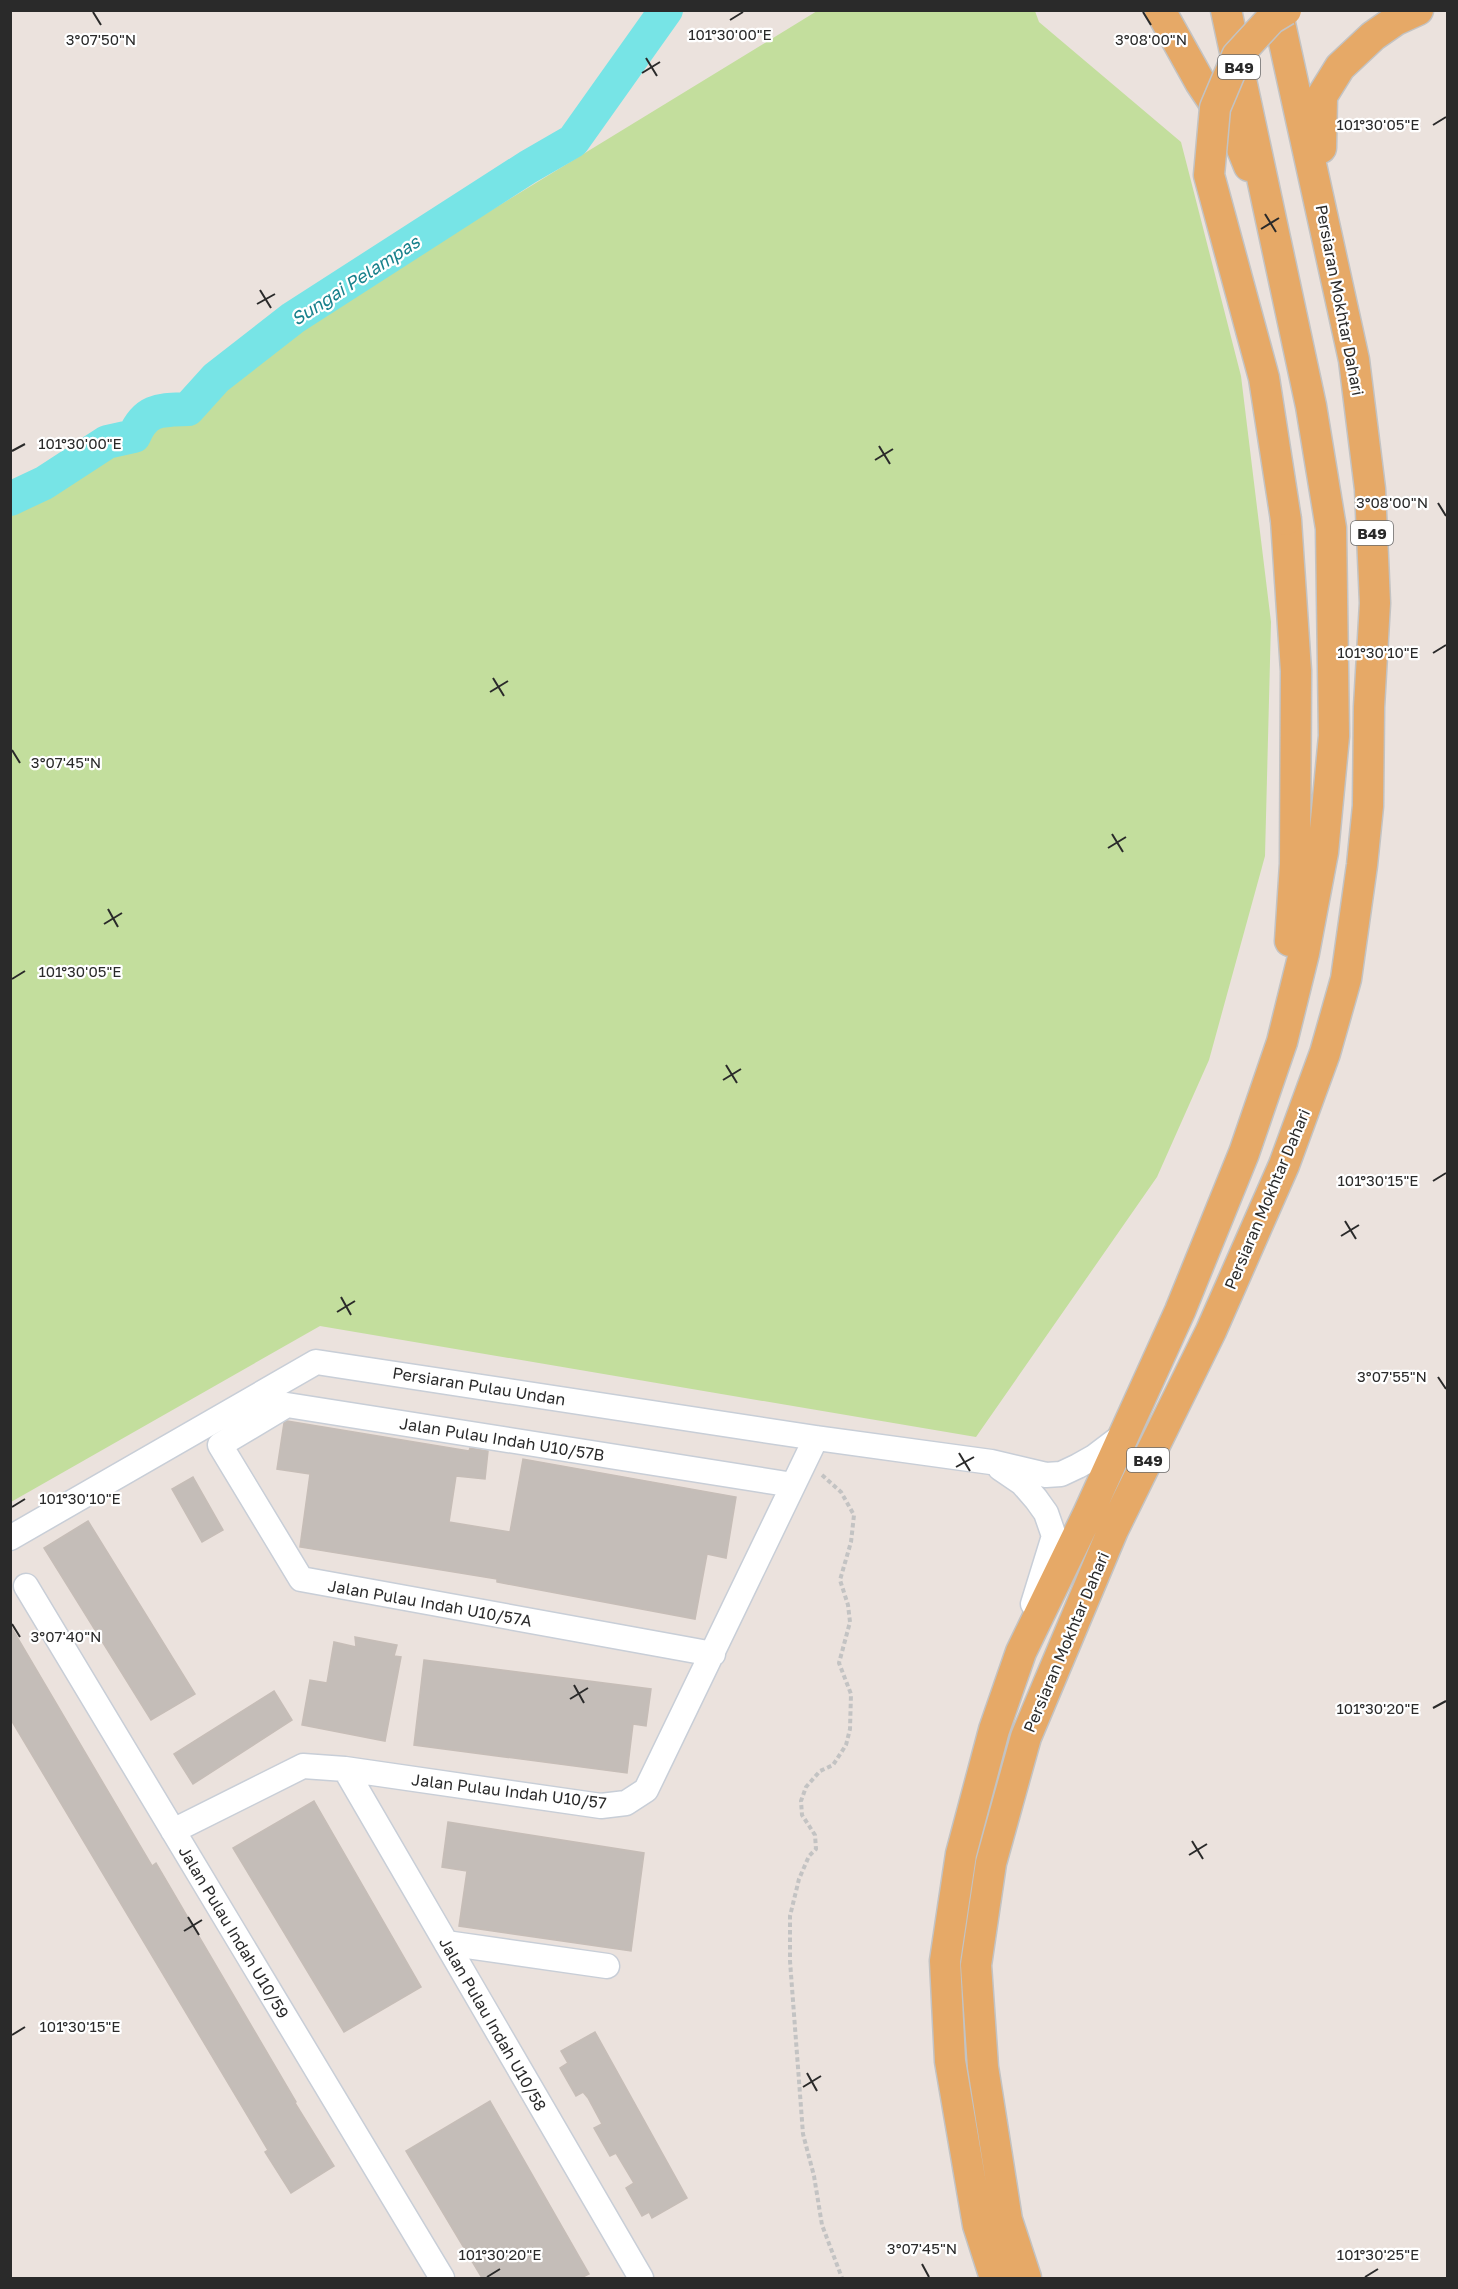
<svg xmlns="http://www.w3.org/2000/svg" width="1458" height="2289" font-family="'Golos Text',sans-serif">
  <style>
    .green { fill: #c3de9d }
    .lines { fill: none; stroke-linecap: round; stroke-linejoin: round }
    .river { stroke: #77e4e6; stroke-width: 34 }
    .building { fill: #c4bdb8; stroke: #c6bdb7; stroke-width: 1.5 }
    .minor-casing { stroke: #c8ced7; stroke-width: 27 }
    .major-casing { stroke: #c3c3c3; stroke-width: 33 }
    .path { stroke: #c3c3c3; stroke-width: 4; stroke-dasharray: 4.5 3; stroke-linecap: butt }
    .minor { stroke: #fff; stroke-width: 24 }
    .major { stroke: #e6a967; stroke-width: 30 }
    .major-bridge-casing { stroke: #c3c3c3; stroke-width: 33; stroke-linecap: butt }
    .major-bridge { stroke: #e6a967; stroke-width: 30 }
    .ticks { fill: none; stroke: #2a2a2a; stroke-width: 2 }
    .labels { text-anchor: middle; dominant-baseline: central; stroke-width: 4.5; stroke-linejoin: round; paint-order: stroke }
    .shield { fill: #fff; stroke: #6a6a6a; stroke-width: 1.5 }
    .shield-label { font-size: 15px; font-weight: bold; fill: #2a2a2a }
    .street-label { font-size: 16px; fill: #2a2a2a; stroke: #fff }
    .water-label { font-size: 18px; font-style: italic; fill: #17808b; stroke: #fff }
    .ticks-label { font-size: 15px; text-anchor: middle; fill: #2a2a2a; stroke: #fff; stroke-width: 4.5; stroke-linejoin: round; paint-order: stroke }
  </style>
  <rect width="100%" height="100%" fill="#ebe2dd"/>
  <path class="green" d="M 817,11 L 1035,11 L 1039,22 L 1181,142 L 1241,376 L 1271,622 L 1265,856 L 1209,1060 L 1157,1177 L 976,1437 L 320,1326 L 11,1502 L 11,504 Z"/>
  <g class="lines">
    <path class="river" d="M 10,499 L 44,483 L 107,442 L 134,436 C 146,408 161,410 188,409 L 216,378 L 293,318 L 528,167 L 573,141 L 666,10"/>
  </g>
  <path class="building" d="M 287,1421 L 469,1451 L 470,1448 L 488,1451 L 485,1479 L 456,1476 L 449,1522 L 510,1532 L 523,1459 L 736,1497 L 726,1558 L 707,1554 L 695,1619 L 497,1582 L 497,1579 L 300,1547 L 310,1474 L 277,1469 L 284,1423 Z
    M 193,1477 L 223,1530 L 202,1542 L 172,1489 Z
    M 88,1521 L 195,1694 L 151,1720 L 44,1548 Z
    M 10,1625 L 152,1866 L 156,1863 L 296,2102 L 295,2103 L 334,2166 L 291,2193 L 265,2152 L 268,2150 L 10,1718 Z
    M 355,1637 L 397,1645 L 394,1656 L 401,1657 L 385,1741 L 302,1725 L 310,1680 L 327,1683 L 334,1642 L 356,1647 Z
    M 424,1660 L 651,1689 L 646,1726 L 633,1724 L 627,1773 L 414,1745 Z
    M 274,1691 L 292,1720 L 193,1784 L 174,1754 Z
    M 314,1801 L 421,1987 L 344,2032 L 233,1848 Z
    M 448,1822 L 644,1853 L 631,1951 L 459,1926 L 467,1871 L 442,1867 Z
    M 595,2032 L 687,2198 L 652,2218 L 649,2212 L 642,2216 L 626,2188 L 634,2183 L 616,2153 L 610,2156 L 594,2128 L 602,2124 L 588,2098 L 583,2092 L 576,2096 L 560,2068 L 568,2063 L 561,2051 Z
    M 490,2101 L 589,2274 L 581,2278 L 482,2278 L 406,2151 Z"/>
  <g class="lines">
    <defs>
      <path id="minor" d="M 1000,1468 L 1022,1483 L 1036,1499 L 1046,1513 L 1054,1536 L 1033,1604
        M 10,1538 L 316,1362 L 816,1438 L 991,1462 L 1046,1475 L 1061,1474 L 1078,1466 L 1094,1457 L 1123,1435
        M 26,1586 L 442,2278
        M 713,1654 L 301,1579 L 220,1445 L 287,1405 L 793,1485
        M 345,1769 L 641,2278
        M 173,1831 L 303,1766 L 345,1769 L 601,1806 L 626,1803 L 646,1790 L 816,1438
        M 446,1943 L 607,1966"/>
      <path id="major" d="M 1160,10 L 1200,82 L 1238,139 L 1249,166
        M 1321,148 L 1322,96 L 1340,67 L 1373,36 L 1396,20 L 1418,10
        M 1286,520 L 1296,671 L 1295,864 L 1290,941
        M 995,2278 L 978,2225 L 950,2061 L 945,1961 L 961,1854 L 994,1730 L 1021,1652 L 1088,1514 L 1180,1311 L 1244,1153 L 1282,1042 L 1304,953 L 1323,852 L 1334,736 L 1331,528 L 1311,406 L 1226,10
        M 1026,2278 L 1007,2220 L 983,2067 L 976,1965 L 991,1863 L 1026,1737 L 1113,1530 L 1211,1331 L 1284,1165 L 1325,1053 L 1346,979 L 1362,865 L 1368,806 L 1369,707 L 1375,603 L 1370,489 L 1354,360 L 1277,10"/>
    </defs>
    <use href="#minor" class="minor-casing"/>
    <use href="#major" class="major-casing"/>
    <path class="path" d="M 822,1475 L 841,1492 L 854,1515 L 851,1542 L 840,1580 L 848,1605 L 850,1622 L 839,1663 L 851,1694 L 850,1729 L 846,1745 L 833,1765 L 820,1771 L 806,1787 L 801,1801 L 802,1815 L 815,1835 L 816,1849 L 809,1856 L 799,1879 L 790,1916 L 790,1961 L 803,2134 L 814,2176 L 822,2225 L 842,2278"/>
    <use href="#minor" class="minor"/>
    <use href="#major" class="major"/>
    <defs>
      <path id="major-bridge" d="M 1286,520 L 1264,378 L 1209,175 L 1215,108 L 1237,56 L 1271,19 L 1286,10"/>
    </defs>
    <use href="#major-bridge" class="major-bridge-casing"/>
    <use href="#major-bridge" class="major-bridge"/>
  </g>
  <path class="ticks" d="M 93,12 L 101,25M 1143,12 L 1151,25M 730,20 L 743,12M 646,58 L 657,76M 642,73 L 660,62M 1433,125 L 1446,117M 1265,214 L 1276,232M 1261,229 L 1279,218M 260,290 L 271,308M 257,304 L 275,294M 879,446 L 890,464M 12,451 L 25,444M 875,460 L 893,449M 1438,503 L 1446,516M 1433,653 L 1446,645M 493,678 L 504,696M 490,692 L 508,681M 12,750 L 20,763M 1112,834 L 1123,852M 1108,848 L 1126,837M 108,909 L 118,927M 104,924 L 122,913M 12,979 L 25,971M 726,1065 L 737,1083M 723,1080 L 741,1069M 1433,1181 L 1446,1173M 1345,1221 L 1356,1239M 1341,1236 L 1359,1225M 341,1297 L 351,1315M 337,1312 L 355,1301M 1438,1377 L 1446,1389M 959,1453 L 970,1471M 956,1467 L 974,1457M 12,1507 L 25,1499M 12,1624 L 20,1637M 574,1685 L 584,1703M 570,1699 L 588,1688M 1433,1708 L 1446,1701M 1192,1841 L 1203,1859M 1189,1855 L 1207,1844M 188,1917 L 199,1935M 184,1931 L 202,1920M 12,2035 L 25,2027M 807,2073 L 817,2091M 803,2087 L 821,2076M 922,2264 L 929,2277M 487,2277 L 500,2269M 1365,2277 L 1378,2269"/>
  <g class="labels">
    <g class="shield">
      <rect x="1218" y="55" width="42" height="24" rx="4.5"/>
      <rect x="1351" y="521" width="42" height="24" rx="4.5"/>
      <rect x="1127" y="1448" width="42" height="24" rx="4.5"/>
    </g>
    <g class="shield-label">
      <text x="1239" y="67">B49</text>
      <text x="1372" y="533">B49</text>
      <text x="1148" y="1460">B49</text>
    </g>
    <g class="street-label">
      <text transform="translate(1340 300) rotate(79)">Persiaran Mokhtar Dahari</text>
      <text transform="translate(1267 1199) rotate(-67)">Persiaran Mokhtar Dahari</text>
      <text transform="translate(479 1386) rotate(9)">Persiaran Pulau Undan</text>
      <text transform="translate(502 1439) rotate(9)">Jalan Pulau Indah U10/57B</text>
      <text transform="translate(430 1603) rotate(10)">Jalan Pulau Indah U10/57A</text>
      <text transform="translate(1066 1642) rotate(-67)">Persiaran Mokhtar Dahari</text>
      <text transform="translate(509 1791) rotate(7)">Jalan Pulau Indah U10/57</text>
      <text transform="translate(234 1932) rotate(59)">Jalan Pulau Indah U10/59</text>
      <text transform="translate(493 2024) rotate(60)">Jalan Pulau Indah U10/58</text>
    </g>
    <g class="water-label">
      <text transform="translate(355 280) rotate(-33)">Sungai Pelampas</text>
    </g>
  </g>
  <g class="ticks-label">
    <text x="730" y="40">101°30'00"E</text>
    <text x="1151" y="45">3°08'00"N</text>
    <text x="101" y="45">3°07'50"N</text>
    <text x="1378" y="130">101°30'05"E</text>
    <text x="80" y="449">101°30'00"E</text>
    <text x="1392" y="508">3°08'00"N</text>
    <text x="1378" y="658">101°30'10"E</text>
    <text x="66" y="768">3°07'45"N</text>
    <text x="80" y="977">101°30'05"E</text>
    <text x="1378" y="1186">101°30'15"E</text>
    <text x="1392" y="1382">3°07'55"N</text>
    <text x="80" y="1504">101°30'10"E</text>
    <text x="66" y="1642">3°07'40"N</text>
    <text x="1378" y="1714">101°30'20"E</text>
    <text x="80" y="2032">101°30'15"E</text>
    <text x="922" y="2254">3°07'45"N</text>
    <text x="500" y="2260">101°30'20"E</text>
    <text x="1378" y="2260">101°30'25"E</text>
  </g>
  <rect width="1458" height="2289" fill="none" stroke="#2a2a2a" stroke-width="24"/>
</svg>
